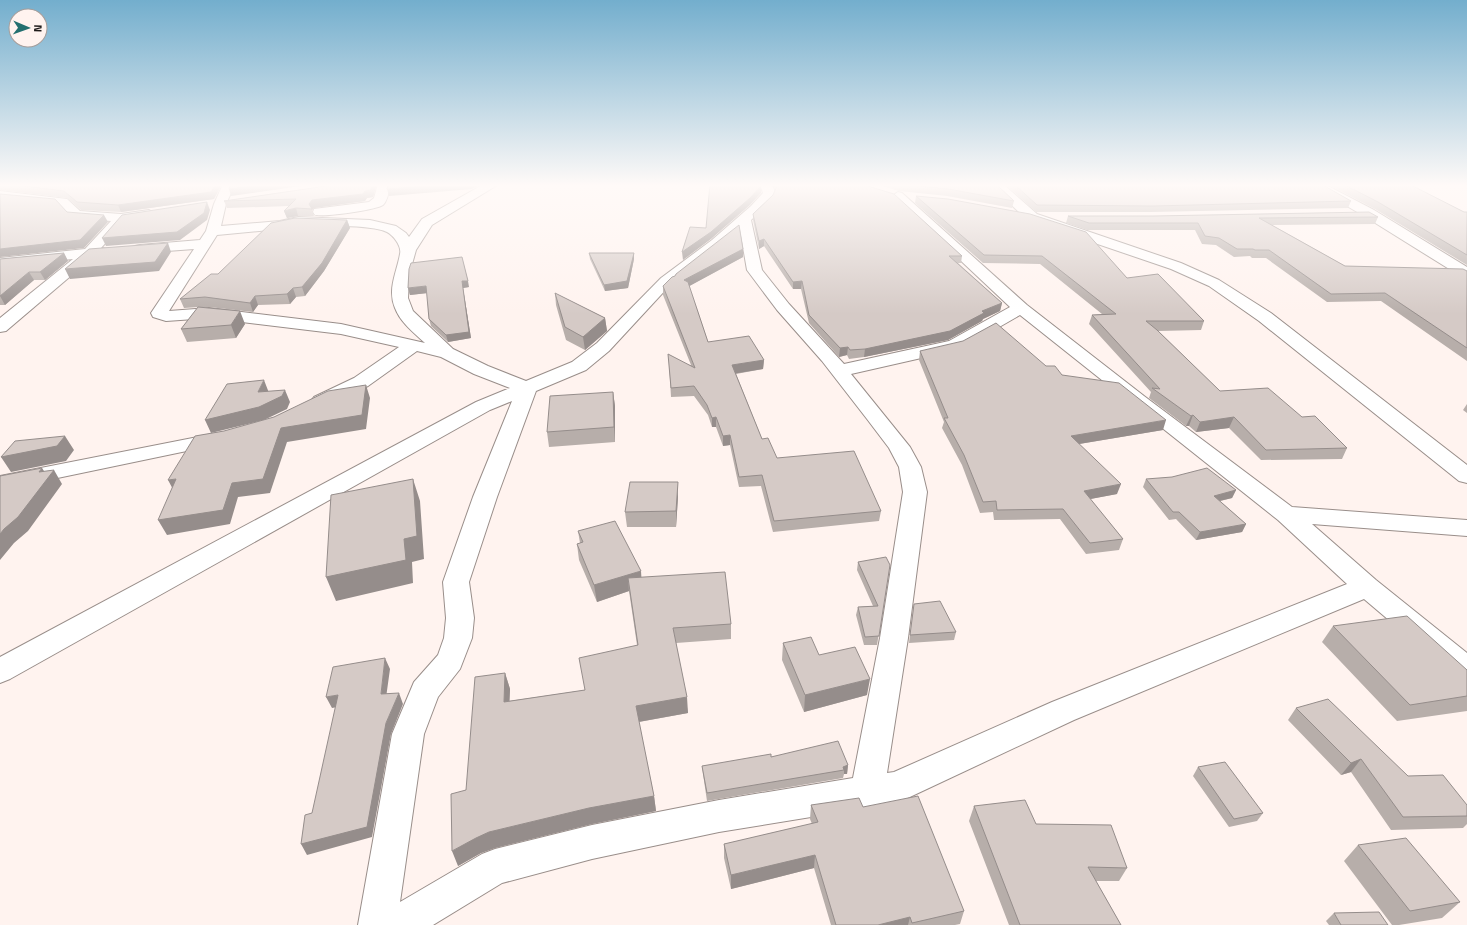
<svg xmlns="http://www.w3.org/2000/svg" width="1467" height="925" font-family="'Titillium Web',sans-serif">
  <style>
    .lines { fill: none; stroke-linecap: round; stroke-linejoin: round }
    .street-casing { stroke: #998e8a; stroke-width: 2 }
    .street { fill: #fff; fill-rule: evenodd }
    .wall { fill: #b7aeaa }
    .shaded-wall { fill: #958d8b }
    .building { fill: #d5cac6; stroke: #958d8b }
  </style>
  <rect width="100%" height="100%" fill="#fff3ef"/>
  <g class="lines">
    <defs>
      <path id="street" d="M 223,184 L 235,184 L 226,204 L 221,226 L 280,221 L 298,217 L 370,220 L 396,226 L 406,233 L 409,237 L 422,219 L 484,184 L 499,184 L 432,225 L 416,250 L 409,275 L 408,298 L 413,311 L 453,349 L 488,366 L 526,381 L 572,362 L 597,343 L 661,278 L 712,240 L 751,206 L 763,193 L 760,184 L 772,184 L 775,193 L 771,201 L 751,220 L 762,270 L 789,304 L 844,364 L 949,341 L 1010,307 L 892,196 L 898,192 L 902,193 L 1027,305 L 1144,396 L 1292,507 L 1467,520 L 1467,536 L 1312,524 L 1376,580 L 1467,653 L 1467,684 L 1457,680 L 1443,666 L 1364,599 L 1074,720 L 897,803 L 719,832 L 592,859 L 502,883 L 433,925 L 358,925 L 392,734 L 414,682 L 438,655 L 444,638 L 446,618 L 443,582 L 473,497 L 512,401 L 490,410 L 10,679 L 0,683 L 0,657 L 476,402 L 510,388 L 474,374 L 441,357 L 417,351 L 368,386 L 321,407 L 314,405 L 311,401 L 314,397 L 354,378 L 399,347 L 341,334 L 209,318 L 166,321 L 153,317 L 151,313 L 194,249 L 140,253 L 135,252 L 133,249 L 135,246 L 140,245 L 200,240 L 206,231 L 214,204 ZM 298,225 C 319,226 370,224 387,232 C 393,235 402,246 400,254 C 397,272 387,289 395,308 C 400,322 414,333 425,343 L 341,324 L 209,308 L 169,311 L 217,235 L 280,229 ZM 740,230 L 747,270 L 777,310 L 822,361 L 867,419 L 889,448 L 899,467 L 903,492 L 880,638 L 853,778 L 719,800 L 592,825 L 495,849 L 482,854 L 400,902 L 424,734 L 438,697 L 460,669 L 472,638 L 474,618 L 469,582 L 497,497 L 536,391 L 586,370 L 609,351 L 671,284 ZM 1020,315 L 1278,520 L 1347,584 L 1052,702 L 894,772 L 887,773 L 908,638 L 927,492 L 921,467 L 910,447 L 851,374 L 961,349 Z
        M 378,184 L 390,184 C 389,191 388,200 383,205 C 376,210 326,217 317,215 C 314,215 315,215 313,212 L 314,209 L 369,202 L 374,198 Z
        M 990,184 L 1003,184 L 1037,214 L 1181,263 L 1219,280 L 1271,313 L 1467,465 L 1467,483 L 1459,481 L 1259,321 L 1209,286 L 1171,269 L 1027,220 Z
        M 1309,184 L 1324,184 L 1374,210 L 1467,267 L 1467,279 L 1462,277 L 1364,216 Z
        M 0,191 L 67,199 L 80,211 L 121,214 L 149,210 L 156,214 L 149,218 L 125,221 L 101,248 L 109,249 L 111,252 L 109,255 L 93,257 L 6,331 L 0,332 L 0,318 L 73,259 L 0,266 L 0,258 L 85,249 L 111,221 L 71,218 L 59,205 L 0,199 Z
        M 218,433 L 225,435 L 229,439 L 225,443 L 0,490 L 0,476 Z"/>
    </defs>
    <use href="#street" class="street-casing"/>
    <use href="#street" class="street"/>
  </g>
  <path class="wall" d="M 0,184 L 222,184 L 214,199 L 121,212 L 81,210 L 67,198 L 0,190 Z
    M 340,184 L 377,184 L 373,197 L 367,198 L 365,201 L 314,208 L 312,210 L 314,216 L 298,216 L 287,218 L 284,211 L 289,206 L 227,208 L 224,201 Z
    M 773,184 L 861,184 L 962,256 L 961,263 L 958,263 L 1002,303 L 1000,311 L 983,319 L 982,321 L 948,340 L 864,357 L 849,359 L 847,355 L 839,357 L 809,323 L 801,289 L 793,289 L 764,246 L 759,249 L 753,220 L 753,214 L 773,195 L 775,189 Z
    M 876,184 L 996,184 L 1014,201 L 1012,208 L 947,196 L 899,191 Z
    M 1005,184 L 1321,184 L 1351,201 L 1348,208 L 1151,212 L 1036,212 Z
    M 1327,184 L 1409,184 L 1464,212 L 1467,212 L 1467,265 L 1375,209 Z
    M 916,196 L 1127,278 L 1204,321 L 1201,330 L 1158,331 L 1220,391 L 1302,417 L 1347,448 L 1342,459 L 1261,460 L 1229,428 L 1196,432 L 1189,426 L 1186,426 L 1149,398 L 1151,392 L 1089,324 L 1092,315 L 1102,314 L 1040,264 L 983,263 L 915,203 Z
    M 1068,216 L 1378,217 L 1375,224 L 1272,225 L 1345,266 L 1467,271 L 1467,361 L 1381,301 L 1327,302 L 1266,258 L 1252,258 L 1250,256 L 1234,257 L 1216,245 L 1202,244 L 1195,230 L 1087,230 L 1066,223 Z
    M 347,220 L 350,228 L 324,271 L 305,296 L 296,297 L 290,304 L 258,305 L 253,312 L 209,307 L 201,307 L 245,324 L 236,338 L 187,342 L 181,329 L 198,307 L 184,308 L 180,299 L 218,274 Z
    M 743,249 L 743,257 L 689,286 L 708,342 L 764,360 L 763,369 L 736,374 L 762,439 L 777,458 L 881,511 L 879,521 L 773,532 L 761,486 L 739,487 L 730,445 L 723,446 L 716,427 L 712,427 L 708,415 L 694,396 L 671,397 L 669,363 L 691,365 L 663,295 L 663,286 L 675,276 Z
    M 64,253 L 68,261 L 45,280 L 34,280 L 5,305 L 0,305 L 0,259 Z
    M 589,253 L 634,259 L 628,288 L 605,291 L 590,259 Z
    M 469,287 L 463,288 L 471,338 L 448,342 L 431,326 L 429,319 L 427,293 L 410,295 L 408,288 Z
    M 555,293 L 605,318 L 607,331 L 585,350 L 566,340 L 556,305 Z
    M 920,351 L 1046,366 L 1062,375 L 1163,430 L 1079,444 L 1117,494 L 1090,499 L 1123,539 L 1119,550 L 1086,554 L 1060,519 L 994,520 L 993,512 L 980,513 L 962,465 L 942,428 L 944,422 L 919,360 Z
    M 613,392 L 615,406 L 615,442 L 549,447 L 547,432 Z
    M 1467,404 L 1467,413 L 1463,410 Z
    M 1146,479 L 1236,490 L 1232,498 L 1220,501 L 1246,524 L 1242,532 L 1196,540 L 1176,519 L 1169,520 L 1143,487 Z
    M 678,497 L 676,527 L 627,527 L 625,512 Z
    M 578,531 L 641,577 L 731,624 L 731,639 L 676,643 L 688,713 L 639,722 L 654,796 L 656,811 L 592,824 L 495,848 L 481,853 L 458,866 L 466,790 L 505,673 L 510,689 L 509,701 L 585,690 L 637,645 L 629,591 L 597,602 L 579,560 L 577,544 L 580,543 Z
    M 858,562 L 890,565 L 877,645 L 864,645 L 856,615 L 858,607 L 873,606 L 857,570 Z
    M 914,604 L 956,632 L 954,640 L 909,643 Z
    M 1333,626 L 1467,670 L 1467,711 L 1397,721 L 1322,642 Z
    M 783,643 L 819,655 L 867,695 L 804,712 L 782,660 Z
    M 1296,708 L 1408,776 L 1467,805 L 1467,824 L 1463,828 L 1391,830 L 1351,772 L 1341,775 L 1288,720 Z
    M 771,757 L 848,765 L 847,774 L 844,774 L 843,778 L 707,801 L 703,774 L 702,766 Z
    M 1198,767 L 1263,813 L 1257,821 L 1229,827 L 1193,776 Z
    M 811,805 L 863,807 L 964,911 L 960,924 L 955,925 L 831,925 L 814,868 L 731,889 L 724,858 L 724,844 L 812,824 L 810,819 Z
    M 974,806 L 1036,824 L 1127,868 L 1119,881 L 1096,881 L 1121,925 L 1009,925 L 969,821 Z
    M 1358,845 L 1460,902 L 1442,918 L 1399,925 L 1392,925 L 1344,861 Z
    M 1334,913 L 1388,925 L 1329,925 L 1326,921 Z"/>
  <path class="shaded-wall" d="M 216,184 L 222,184 L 214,199 L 121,212 L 118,205 Z
    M 265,184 L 315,184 L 231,196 L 229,189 Z
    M 373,184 L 377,184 L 373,197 L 367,198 L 365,201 L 314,208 L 312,210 L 309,204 L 312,200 L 365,191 Z
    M 449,184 L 481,184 L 472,189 L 389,196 L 387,189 Z
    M 761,186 L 761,193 L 750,205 L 711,239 L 683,260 L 682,252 Z
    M 207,202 L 210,210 L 207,220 L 180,240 L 106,246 L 102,238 Z
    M 296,208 L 298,216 L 287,218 L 284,211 Z
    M 104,215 L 108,222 L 84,248 L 0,257 L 0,249 Z
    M 347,220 L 350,228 L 324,271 L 305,296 L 302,287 Z
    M 764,239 L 764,246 L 759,249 L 759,241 Z
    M 168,243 L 171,252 L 159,271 L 70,279 L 65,269 Z
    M 743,249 L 743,257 L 684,289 L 684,280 Z
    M 64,253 L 68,261 L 45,280 L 40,272 Z
    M 634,253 L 634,259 L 628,288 L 605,291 L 604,285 Z
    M 29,272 L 34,280 L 5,305 L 0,296 Z
    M 462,281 L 468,281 L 469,287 L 463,288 L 471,338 L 448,342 L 446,335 Z
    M 802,281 L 801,289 L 793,289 L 793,282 Z
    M 426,286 L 428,293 L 410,295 L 408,288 Z
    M 293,288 L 296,297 L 290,304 L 287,294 Z
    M 255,296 L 258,305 L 253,312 L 250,303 Z
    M 1002,303 L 1000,311 L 983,319 L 982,321 L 948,340 L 864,357 L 865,349 L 982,311 Z
    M 240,311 L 245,324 L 236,338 L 231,325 Z
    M 605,318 L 607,331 L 585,350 L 583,337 Z
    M 848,347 L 847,355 L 839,357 L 840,348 Z
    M 764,360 L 763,369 L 732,374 L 732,365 Z
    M 264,380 L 269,393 L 285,390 L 290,402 L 287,409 L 264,420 L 211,433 L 205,420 L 258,392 Z
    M 366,385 L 370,398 L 366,429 L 287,442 L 270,493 L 238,497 L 230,524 L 167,535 L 158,520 L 232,483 L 281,428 Z
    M 613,392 L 615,406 L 615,442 L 614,427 Z
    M 1193,415 L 1189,426 L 1186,426 L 1191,416 Z
    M 716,417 L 716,427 L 712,427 L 712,418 Z
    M 1234,417 L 1229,428 L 1196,432 L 1200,422 Z
    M 1166,420 L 1163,430 L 1067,446 L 1071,436 Z
    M 730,435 L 730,445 L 723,446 L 723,436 Z
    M 65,436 L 74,450 L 66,461 L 11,472 L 1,457 Z
    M 42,468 L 48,477 L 54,470 L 62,484 L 28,531 L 14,543 L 0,560 L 0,534 L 39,472 Z
    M 176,479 L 176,495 L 168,480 Z
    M 413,479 L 420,501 L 424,559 L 412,562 L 413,583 L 336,601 L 326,577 Z
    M 678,482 L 678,497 L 676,527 L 676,511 Z
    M 1121,484 L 1117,494 L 1080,501 L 1084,491 Z
    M 1236,490 L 1232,498 L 1211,503 L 1214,496 Z
    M 1246,524 L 1242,532 L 1196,540 L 1200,532 Z
    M 641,571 L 642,587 L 628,578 L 629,591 L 597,602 L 594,585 Z
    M 385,658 L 390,669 L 385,705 L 381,694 Z
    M 505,673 L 510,689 L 509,717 L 504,702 Z
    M 870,679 L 867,695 L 804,712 L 805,695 Z
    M 399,693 L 403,704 L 391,734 L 372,837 L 307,855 L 301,844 L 386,723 Z
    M 338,695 L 343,706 L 332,708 L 326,697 Z
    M 687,697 L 688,713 L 638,722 L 636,706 Z
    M 1361,759 L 1351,772 L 1341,775 L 1351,763 Z
    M 848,765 L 847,774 L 844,774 L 844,770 L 843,767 Z
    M 654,796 L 656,811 L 592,824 L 495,848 L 481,853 L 458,866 L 452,851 L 476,838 L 489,832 L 589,808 Z
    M 815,855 L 814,868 L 731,889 L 731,875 Z
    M 910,917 L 908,925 L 878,925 Z"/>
  <path class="building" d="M 9,184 L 216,184 L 211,192 L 118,205 L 77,202 L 64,191 Z
    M 231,184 L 265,184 L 229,189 Z
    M 340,184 L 373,184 L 371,190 L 365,191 L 363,194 L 312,200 L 309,204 L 312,209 L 296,208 L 284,211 L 296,199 L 224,201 Z
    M 388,184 L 449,184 L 387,189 Z
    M 710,184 L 761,184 L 761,186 L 750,198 L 711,232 L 682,252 L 690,227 L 706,228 Z
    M 776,184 L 861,184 L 894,194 L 962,256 L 949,256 L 1002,303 L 982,311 L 984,313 L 950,331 L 865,349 L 850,350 L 848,347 L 840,348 L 809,315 L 802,281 L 793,282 L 764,239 L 759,241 L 753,214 L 773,195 L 777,186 Z
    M 901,184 L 996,184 L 1014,201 L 948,189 Z
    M 1014,184 L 1321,184 L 1351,201 L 1153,206 L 1037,205 Z
    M 1343,184 L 1409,184 L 1464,212 L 1467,212 L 1467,255 L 1378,202 Z
    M 0,194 L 55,199 L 67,212 L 104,215 L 80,240 L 0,249 Z
    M 916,196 L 948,199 L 1030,214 L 1086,232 L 1127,278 L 1158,274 L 1204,321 L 1146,321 L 1157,330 L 1220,391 L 1268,388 L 1302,417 L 1315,416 L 1347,448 L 1266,450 L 1234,417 L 1200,422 L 1193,415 L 1191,416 L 1152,388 L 1160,389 L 1092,315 L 1116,314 L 1042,256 L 984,255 Z
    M 207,202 L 204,213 L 177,232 L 102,238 L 122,215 Z
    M 1369,212 L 1378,217 L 1259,218 L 1345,266 L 1463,269 L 1467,271 L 1467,348 L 1385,293 L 1331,294 L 1269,250 L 1255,250 L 1253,249 L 1237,249 L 1219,238 L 1205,236 L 1198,223 L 1089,223 L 1068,216 L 1153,216 Z
    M 295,218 L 347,220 L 322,263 L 302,287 L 293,288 L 287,294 L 255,296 L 250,303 L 205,297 L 180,299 L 211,274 L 218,274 L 271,223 Z
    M 739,225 L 743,249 L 684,280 L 688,282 L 708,342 L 749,336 L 764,360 L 732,365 L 762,439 L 768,438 L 777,458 L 854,451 L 881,511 L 774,521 L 762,475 L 739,477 L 730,435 L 723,436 L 716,417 L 712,418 L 707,405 L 694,386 L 671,388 L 668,354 L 695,368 L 663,286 L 672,277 L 675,276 L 676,274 Z
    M 168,243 L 155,262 L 65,269 L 89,249 Z
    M 64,253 L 40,272 L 29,272 L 0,296 L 0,259 Z
    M 589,253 L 634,253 L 627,281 L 604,285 Z
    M 462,257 L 468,281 L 462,281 L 469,332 L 446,335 L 429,319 L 426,286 L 408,288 L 409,269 L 411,263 Z
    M 555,293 L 605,318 L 583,337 L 565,327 Z
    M 198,307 L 240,311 L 231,325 L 181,329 Z
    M 996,323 L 1046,366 L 1055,366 L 1062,375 L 1119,383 L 1166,420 L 1071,436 L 1121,484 L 1084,491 L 1123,539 L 1090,543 L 1063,509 L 997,510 L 996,501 L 983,502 L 964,455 L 944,418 L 948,418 L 920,351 L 963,341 Z
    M 264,380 L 258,392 L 285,390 L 282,396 L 259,407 L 205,420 L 227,384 Z
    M 366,385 L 362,415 L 281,428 L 263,479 L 232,483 L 223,510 L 158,520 L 176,479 L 168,480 L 195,436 L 224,431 L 274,417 L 328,391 Z
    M 613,392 L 614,427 L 547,432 L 550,396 Z
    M 65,436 L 57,446 L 1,457 L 15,441 Z
    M 42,468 L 39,472 L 54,470 L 18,517 L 4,529 L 0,534 L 0,476 Z
    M 1207,468 L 1236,490 L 1214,496 L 1246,524 L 1200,532 L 1179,512 L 1173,512 L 1146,479 L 1172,477 Z
    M 413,479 L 417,536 L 404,539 L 406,560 L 326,577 L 331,495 Z
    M 630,482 L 678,482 L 676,511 L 625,512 Z
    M 615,521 L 641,571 L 594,585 L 577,544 L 583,542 L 578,531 Z
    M 886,557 L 890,565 L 879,636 L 865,637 L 858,607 L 878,606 L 858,562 Z
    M 725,572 L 731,624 L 673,628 L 687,697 L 636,706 L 654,796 L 589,808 L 489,832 L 476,838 L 452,851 L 451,794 L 466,790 L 475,677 L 505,673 L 504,702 L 585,690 L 579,658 L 638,645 L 628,578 Z
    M 940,601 L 956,632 L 910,635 L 914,604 Z
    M 1407,616 L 1467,670 L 1467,696 L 1410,705 L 1333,626 Z
    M 811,637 L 819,655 L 855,647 L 870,679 L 805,695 L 783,643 Z
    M 385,658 L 381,694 L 399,693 L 386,723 L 367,827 L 301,844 L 305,815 L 312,813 L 338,695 L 326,697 L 333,667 Z
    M 1328,699 L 1408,776 L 1443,775 L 1467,805 L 1467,816 L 1403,817 L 1361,759 L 1351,763 L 1296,708 Z
    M 838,741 L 848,765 L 843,767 L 844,770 L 707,793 L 702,766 L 771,754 L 771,757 Z
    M 1225,762 L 1263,813 L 1234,819 L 1198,767 Z
    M 918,796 L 964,911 L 912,923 L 910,917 L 878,925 L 836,925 L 815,855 L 731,875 L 724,844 L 818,822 L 811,805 L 859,798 L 863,807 Z
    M 1025,800 L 1036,824 L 1111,825 L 1127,868 L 1088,867 L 1121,925 L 1020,925 L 974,806 Z
    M 1406,838 L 1460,902 L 1410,911 L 1358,845 Z
    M 1379,912 L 1388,925 L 1341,925 L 1334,913 Z"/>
  <linearGradient id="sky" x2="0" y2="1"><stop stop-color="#73aecd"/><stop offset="0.59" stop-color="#fffaf8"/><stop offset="1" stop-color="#fffaf8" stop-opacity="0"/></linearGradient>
  <rect width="1467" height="314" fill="url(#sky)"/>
  <g transform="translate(28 28) rotate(92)"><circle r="19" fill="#fff3ef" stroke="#a59d9a"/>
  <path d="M0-3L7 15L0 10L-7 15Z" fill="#236f6f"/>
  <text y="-6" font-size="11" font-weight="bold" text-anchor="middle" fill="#1f1b1a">N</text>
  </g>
</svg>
